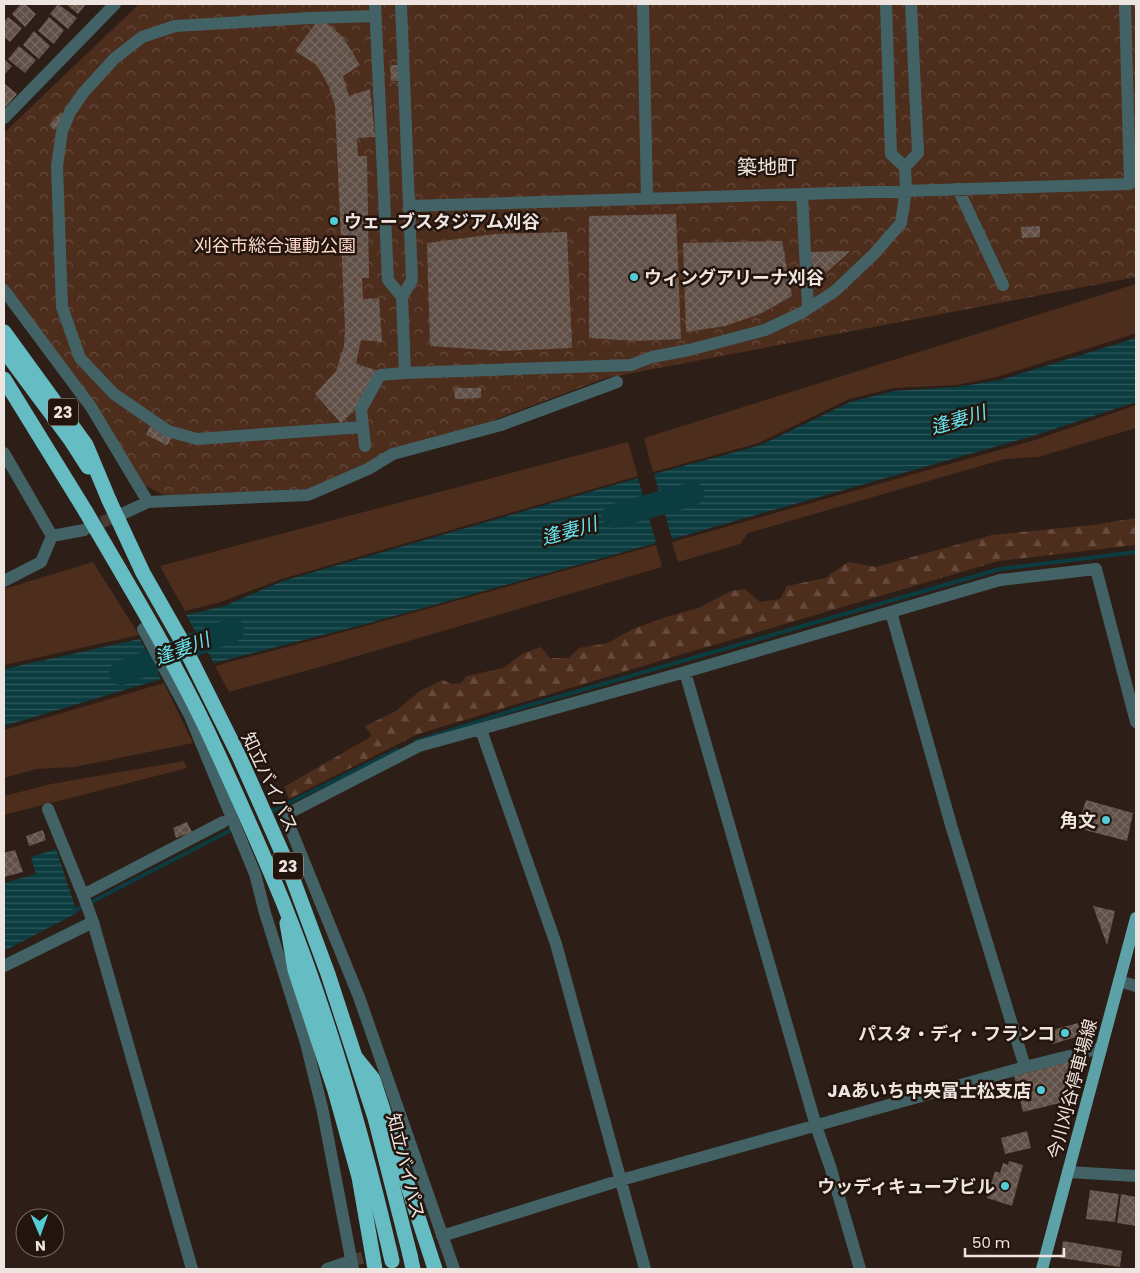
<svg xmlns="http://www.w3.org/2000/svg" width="1140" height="1273" font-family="Poppins,'Noto Sans JP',sans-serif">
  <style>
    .grass { fill: #4d2d1c }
    .forest { fill: url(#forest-firs) }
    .park { fill: url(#park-crowns) }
    .water { fill: url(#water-rules) }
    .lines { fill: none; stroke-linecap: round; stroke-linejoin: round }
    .stream { stroke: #0b3c40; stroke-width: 4 }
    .river { stroke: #0b3c40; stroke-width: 24 }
    .building { fill: url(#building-cross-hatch) }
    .minor-tunnel { stroke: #4a3d35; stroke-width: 12; stroke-dasharray: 12 6; stroke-linecap: butt }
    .minor { stroke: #426265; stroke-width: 12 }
    .major { stroke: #5da2a8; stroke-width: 12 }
    .highway { stroke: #66bcc3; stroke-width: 15 }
    .highway-bridge { stroke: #66bcc3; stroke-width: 15 }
    .poi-dot { fill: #52ccd5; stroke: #23150e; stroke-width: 2 }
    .labels { text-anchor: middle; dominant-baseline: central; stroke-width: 5; stroke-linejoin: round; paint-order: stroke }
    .shield { fill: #23150e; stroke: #b2a7a1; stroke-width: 1 }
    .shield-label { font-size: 16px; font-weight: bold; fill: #efe5e0 }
    .poi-label { font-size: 18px; font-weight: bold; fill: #efe5e0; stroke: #23150e; text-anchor: end }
    .park-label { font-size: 18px; fill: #fddac9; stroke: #23150e }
    .street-label { font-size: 18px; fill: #efe5e0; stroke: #23150e }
    .water-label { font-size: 19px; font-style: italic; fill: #66e6f0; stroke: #23150e }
    .quarter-label { font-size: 20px; fill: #efe5e0; stroke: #23150e }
  </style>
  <defs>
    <pattern id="forest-firs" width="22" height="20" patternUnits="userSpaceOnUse" patternTransform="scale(1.25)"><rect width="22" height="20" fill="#4d2d1c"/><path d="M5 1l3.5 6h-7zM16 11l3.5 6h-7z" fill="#674b3d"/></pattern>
    <pattern id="park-crowns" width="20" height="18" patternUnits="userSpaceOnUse" patternTransform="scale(1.25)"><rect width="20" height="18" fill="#4d2d1c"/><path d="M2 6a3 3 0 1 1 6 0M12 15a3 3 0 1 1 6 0" fill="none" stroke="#674b3d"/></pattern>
    <pattern id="water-rules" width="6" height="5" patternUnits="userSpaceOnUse" patternTransform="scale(1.25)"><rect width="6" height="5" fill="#0b3c40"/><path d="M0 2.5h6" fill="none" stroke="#2f585b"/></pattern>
    <pattern id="building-cross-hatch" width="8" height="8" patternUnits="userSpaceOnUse" patternTransform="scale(1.25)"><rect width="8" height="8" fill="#605047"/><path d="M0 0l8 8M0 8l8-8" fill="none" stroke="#776961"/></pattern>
  </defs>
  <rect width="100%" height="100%" fill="#2d1f17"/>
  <path class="grass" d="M 1136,284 L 1136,333 L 1131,335 L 997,377 L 957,385 L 893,388 L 849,399 L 759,443 L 653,472 L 644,438 Z
    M 1136,405 L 1136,428 L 1038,457 L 1005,459 L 748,533 L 740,544 L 678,562 L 672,542 L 1035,440 Z
    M 628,442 L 638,476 L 282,579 L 221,602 L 185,611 L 160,566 Z
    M 656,545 L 662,567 L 323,666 L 229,692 L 215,666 L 362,627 Z
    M 93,562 L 139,635 L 4,665 L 4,589 Z
    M 164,683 L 193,743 L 74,767 L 36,769 L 4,778 L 4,730 Z
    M 184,761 L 187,768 L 4,815 L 4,796 L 51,784 Z"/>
  <path class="forest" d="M 1136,518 L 1136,545 L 999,561 L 683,654 L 418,734 L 289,799 L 284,787 L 372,736 L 365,726 L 396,711 L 420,691 L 443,680 L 451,684 L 461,683 L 467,676 L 503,668 L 524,653 L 541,647 L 550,658 L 569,658 L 579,648 L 608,643 L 633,629 L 666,617 L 698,608 L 731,591 L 745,589 L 760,602 L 780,599 L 787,586 L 825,578 L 848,562 L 876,567 L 992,535 L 1093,525 Z"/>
  <path class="park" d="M 139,4 L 1136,4 L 1136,277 L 606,378 L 309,489 L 167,497 L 144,485 L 4,284 L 4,133 Z"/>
  <path class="water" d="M 1136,338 L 1136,402 L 1033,436 L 672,539 L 654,474 L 761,445 L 850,402 L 894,391 L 957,387 L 1000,380 Z
    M 638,478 L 656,543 L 362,625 L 214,663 L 186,615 L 224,606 L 283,581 Z
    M 140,639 L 161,679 L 4,726 L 4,669 Z
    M 56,849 L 77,913 L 4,951 L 4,883 L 36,874 L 31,857 Z"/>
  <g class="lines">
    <path class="stream" d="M 415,742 L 520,708 L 1000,569 L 1136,552
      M 268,813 L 397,750
      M 72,912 L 235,828"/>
    <path class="river" d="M 614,516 L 692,494
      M 121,673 L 232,630"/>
  </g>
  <path class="building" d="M 21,4 L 25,4 L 36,14 L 25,27 L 12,14 Z
    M 58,4 L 77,18 L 68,29 L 50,14 Z
    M 66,4 L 86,4 L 78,14 Z
    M 8,17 L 22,28 L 10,42 L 4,37 L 4,22 Z
    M 49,17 L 64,30 L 54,44 L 38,31 Z
    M 319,19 L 328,24 L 343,37 L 360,65 L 343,76 L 349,96 L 370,89 L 375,137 L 357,138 L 358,156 L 367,156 L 369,278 L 362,278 L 363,299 L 379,298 L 382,342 L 361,340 L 356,364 L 376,370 L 367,393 L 354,411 L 341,423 L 315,394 L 336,371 L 344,346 L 345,328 L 335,106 L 329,87 L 320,70 L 315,64 L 295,51 Z
    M 34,31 L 50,46 L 39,59 L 23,45 Z
    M 19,46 L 36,60 L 25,73 L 8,59 Z
    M 4,59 L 12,66 L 5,74 L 4,73 Z
    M 390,65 L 398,65 L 399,81 L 391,81 Z
    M 4,83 L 17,94 L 6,107 L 4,104 Z
    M 61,112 L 66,117 L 54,130 L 49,125 Z
    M 676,214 L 681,339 L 636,341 L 589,338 L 589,216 Z
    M 1040,226 L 1040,237 L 1022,238 L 1021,227 Z
    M 567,232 L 572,348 L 502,351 L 430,346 L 427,243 L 495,234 Z
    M 782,241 L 792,296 L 760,314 L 725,326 L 686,332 L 683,243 Z
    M 850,251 L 817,281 L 809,252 Z
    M 454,388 L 481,388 L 481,398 L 455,399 Z
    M 150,426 L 172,437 L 167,445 L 146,435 Z
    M 1086,800 L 1133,813 L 1127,841 L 1077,828 Z
    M 187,822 L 192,832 L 176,838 L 173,828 Z
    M 43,830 L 46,840 L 29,846 L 26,836 Z
    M 15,850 L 23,872 L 4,877 L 4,853 Z
    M 1093,906 L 1115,911 L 1107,945 Z
    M 1078,1023 L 1082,1035 L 1053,1044 L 1049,1031 Z
    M 1072,1061 L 1060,1103 L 1023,1112 L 1014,1076 Z
    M 1027,1131 L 1031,1148 L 1005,1154 L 1001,1138 Z
    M 1009,1161 L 1023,1165 L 1012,1206 L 987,1198 L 995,1171 L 1000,1173 L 1003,1163 L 1008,1165 Z
    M 1090,1190 L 1119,1194 L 1115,1222 L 1086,1219 Z
    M 1121,1194 L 1136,1197 L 1136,1226 L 1117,1223 Z
    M 1063,1241 L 1122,1251 L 1120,1267 L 1061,1258 Z"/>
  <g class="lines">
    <path class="minor-tunnel" d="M 85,529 L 122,514
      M 351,1261 L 442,1236"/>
    <path class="minor" d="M 375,4 L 388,280 L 402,297
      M 643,4 L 647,199
      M 886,4 L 891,154 L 905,167 L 918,153 L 911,4
      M 4,118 L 115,4
      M 958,189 L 1003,285
      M 802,194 L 808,308
      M 409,206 L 1130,184 L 1125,4
      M 4,290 L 91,407 L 148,502
      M 405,373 L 631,365 L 652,357 L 689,350 L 765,330 L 801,313 L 835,291 L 874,254 L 901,223 L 906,190 L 905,167
      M 363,427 L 197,439 L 168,431 L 114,394 L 80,358 L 62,307 L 57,166 L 62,131 L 70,112 L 83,93 L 114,59 L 142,37 L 175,26 L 310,18 L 375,16
      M 365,446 L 361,409 L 380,375 L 405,373 L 402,297 L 412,280 L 401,4
      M 4,453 L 52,536
      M 122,514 L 148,502 L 308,495 L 368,469 L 393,454 L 501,425 L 617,382
      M 52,536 L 84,530
      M 4,581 L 41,562 L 52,536
      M 891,612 L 951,825 L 1025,1067
      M 143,629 L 190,716 L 255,874 L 265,913 L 306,1043 L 323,1112 L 353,1269
      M 685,672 L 816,1126 L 830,1166 L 860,1269
      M 481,730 L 556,944 L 645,1269
      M 48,809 L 83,895 L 223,822
      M 83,895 L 93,922 L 192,1269
      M 4,966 L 93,922
      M 1119,981 L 1136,986
      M 1068,1172 L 1136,1176
      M 442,1236 L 621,1180 L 1025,1067 L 1101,1048
      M 327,1269 L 351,1261
      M 454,1269 L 359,997 L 285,815 L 419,746 L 685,672 L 1000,580 L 1096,569 L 1136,722"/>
    <path class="major" d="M 1042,1269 L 1136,918"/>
    <path class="highway" d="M 4,332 L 86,445 L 109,500
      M 4,350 L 70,439 L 88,467
      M 4,379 L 86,512
      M 287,923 L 295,970 L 335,1091 L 359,1177 L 375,1269
      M 356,1058 L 373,1079 L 435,1269
      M 410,1255 L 413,1269"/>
    <path class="highway-bridge" d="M 109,500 L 143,573 L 180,638 L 239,756 L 288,866 L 328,974 L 375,1118 L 410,1255
      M 86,512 C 128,584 171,655 207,730 C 233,786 259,844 283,902 C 329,1017 364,1139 392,1261"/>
  </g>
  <g class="poi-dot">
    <circle cx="334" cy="221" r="5"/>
    <circle cx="634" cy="277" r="5"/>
    <circle cx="1106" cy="820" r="5"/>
    <circle cx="1065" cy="1033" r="5"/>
    <circle cx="1041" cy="1090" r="5"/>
    <circle cx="1005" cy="1186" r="5"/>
  </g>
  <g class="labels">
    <g class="shield">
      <rect x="48" y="398.5" width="30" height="27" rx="4"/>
      <rect x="273" y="852.5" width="30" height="27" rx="4"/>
    </g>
    <g class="shield-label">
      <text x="63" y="412">23</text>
      <text x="288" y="866">23</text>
    </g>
    <g class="poi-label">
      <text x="344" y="221" text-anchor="start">ウェーブスタジアム刈谷</text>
      <text x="644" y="277" text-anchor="start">ウィングアリーナ刈谷</text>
      <text x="1096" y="820">角文</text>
      <text x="1055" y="1033">パスタ・ディ・フランコ</text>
      <text x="1031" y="1090">JAあいち中央富士松支店</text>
      <text x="995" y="1186">ウッディキューブビル</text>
    </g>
    <g class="park-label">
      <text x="275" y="245">刈谷市総合運動公園</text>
    </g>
    <g class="street-label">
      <text transform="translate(270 782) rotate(65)">知立バイパス</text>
      <text transform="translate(1072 1089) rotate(-75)">今川刈谷停車場線</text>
      <text transform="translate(406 1166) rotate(76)">知立バイパス</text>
    </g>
    <g class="water-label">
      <text transform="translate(958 420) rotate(-17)">逢妻川</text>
      <text transform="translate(569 531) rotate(-16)">逢妻川</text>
      <text transform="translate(182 649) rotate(-21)">逢妻川</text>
    </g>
    <g class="quarter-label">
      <text x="767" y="167">築地町</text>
    </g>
  </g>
  <rect width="1140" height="1273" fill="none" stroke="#efe5e0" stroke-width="10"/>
  <g transform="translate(40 1233) rotate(178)"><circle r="24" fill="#23150e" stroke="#756862"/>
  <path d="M0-4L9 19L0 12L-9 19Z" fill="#52ccd5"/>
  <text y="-8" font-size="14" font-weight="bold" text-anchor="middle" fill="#efe5e0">N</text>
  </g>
  <path d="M965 1248v8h99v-8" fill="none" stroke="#efe5e0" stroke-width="2.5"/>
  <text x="972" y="1248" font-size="15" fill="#efe5e0" stroke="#23150e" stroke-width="4" paint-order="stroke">50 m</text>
</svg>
